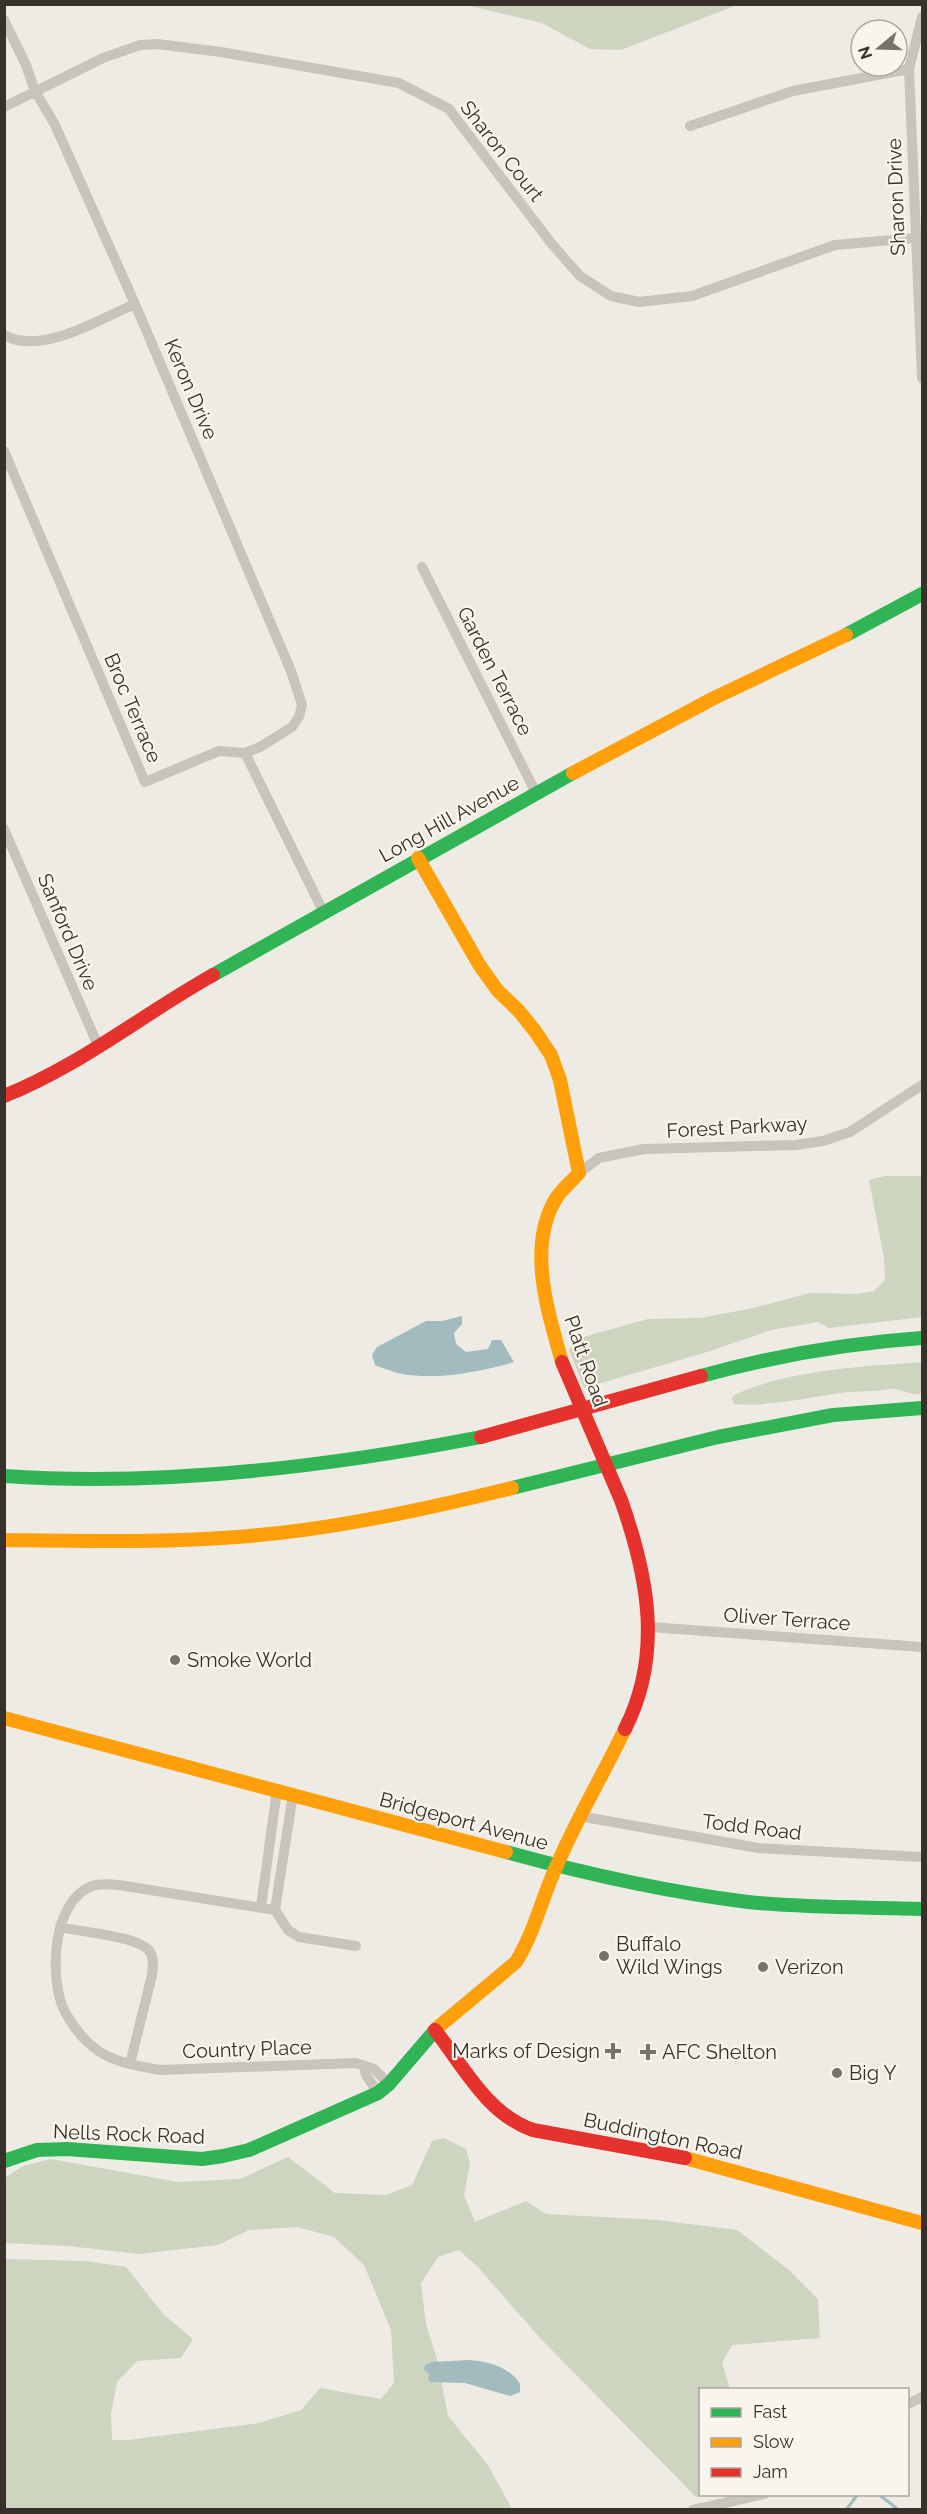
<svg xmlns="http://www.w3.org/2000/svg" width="927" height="2514" font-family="Raleway,sans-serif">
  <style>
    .green { fill: #cdd4bf }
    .water { fill: #a1bbbe }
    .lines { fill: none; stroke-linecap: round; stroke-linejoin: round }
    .stream { stroke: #a1bbbe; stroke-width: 3 }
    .street { stroke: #c7c3bd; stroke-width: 10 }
    .fast { stroke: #30b455; stroke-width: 14 }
    .slow { stroke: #ff9f0a; stroke-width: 14 }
    .jam { stroke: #e5322d; stroke-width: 14 }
    .jam-bridge { stroke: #e5322d; stroke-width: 14 }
    .poi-dot { fill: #78726c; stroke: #faf5ec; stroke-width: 2 }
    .labels { text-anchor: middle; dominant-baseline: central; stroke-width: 4.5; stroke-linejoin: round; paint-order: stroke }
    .street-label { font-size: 20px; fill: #38312b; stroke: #faf5ec }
    .poi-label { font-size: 20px; fill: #38312b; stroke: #faf5ec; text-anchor: start }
  </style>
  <rect width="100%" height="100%" fill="#eeebe4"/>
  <path class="green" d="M 466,5 L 737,5 L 621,50 L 590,49 L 542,23 Z
    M 885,1176 L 922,1176 L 922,1317 L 829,1328 L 818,1322 L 771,1330 L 707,1352 L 584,1388 L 569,1350 L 576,1339 L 648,1319 L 701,1318 L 753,1308 L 810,1293 L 857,1294 L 874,1291 L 885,1280 L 884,1258 L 869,1180 Z
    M 922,1362 L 922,1393 C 911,1397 902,1388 891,1389 C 878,1391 864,1391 850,1392 C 811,1396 774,1407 734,1404 L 732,1398 L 736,1394 C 793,1369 861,1367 922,1362 Z
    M 444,2138 L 466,2149 L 470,2164 L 464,2195 L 475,2222 L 526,2201 L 546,2214 L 658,2220 L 737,2230 L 789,2270 L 818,2299 L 820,2338 L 732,2345 L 722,2363 L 730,2389 L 700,2390 L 700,2494 L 705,2495 L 696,2497 L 540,2338 L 477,2266 L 459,2250 L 438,2257 L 421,2283 L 426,2324 L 437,2359 L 448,2416 L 488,2465 L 512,2509 L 5,2509 L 5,2259 L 86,2261 L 126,2267 L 164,2315 L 193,2339 L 181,2358 L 137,2361 L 117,2382 L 111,2414 L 112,2440 L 128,2440 L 259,2423 L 301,2410 L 320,2388 L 381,2399 L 394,2383 L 391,2330 L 364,2265 L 334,2237 L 297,2227 L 249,2230 L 218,2245 L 139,2254 L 68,2246 L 5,2243 L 6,2177 L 23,2166 L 51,2159 L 178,2182 L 240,2179 L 288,2157 L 335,2193 L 386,2195 L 412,2185 L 432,2141 Z"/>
  <path class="water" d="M 462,1316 L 462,1324 L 454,1333 L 456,1344 L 466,1352 L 488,1349 L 492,1340 L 501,1340 L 514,1362 C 480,1372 437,1380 402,1374 C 393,1372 383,1368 375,1365 L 372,1355 L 377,1347 L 426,1321 L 442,1321 Z
    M 469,2360 C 487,2361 510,2367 520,2384 L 520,2392 L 510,2396 L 465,2383 L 430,2382 L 428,2378 L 430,2375 L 424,2369 L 425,2365 L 432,2362 Z"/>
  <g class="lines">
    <path class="stream" d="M 878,2494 L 899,2510
      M 846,2510 L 858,2494"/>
    <path class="street" d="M 922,17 L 909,69 L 922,378
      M 4,20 L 26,65 L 35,91 L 55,125 L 135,304 L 291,671 L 302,705 L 299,717 L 292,727 L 260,747 L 245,753 L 219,751 L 145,782 L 4,451
      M 4,107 L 103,58 L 140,45 L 157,44 L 221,52 L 399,83 L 449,109 L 551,243 L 580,276 L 611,296 L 639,302 L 692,296 L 835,245 L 915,238
      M 690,126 L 793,91 L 909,69
      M 4,335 C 42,356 99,319 135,304
      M 422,567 L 536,793
      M 245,753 L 324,913
      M 4,829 L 99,1048
      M 579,1173 L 599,1158 L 644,1149 L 795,1145 L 823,1141 L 850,1132 L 922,1085
      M 650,1627 L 922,1647
      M 293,1794 L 275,1910 L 288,1930 L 299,1937 L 356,1946
      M 579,1816 L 758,1848 L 922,1857
      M 261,1907 L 277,1790
      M 275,1910 L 119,1885 C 110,1884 100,1883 92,1886 C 52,1901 49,1977 64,2010 C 70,2022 81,2037 92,2046 C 110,2062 137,2066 160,2070 L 356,2063 L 374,2069 L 389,2084
      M 60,1927 C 79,1932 140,1936 150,1952 C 154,1959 153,1967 152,1975 L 130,2064
      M 364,2067 L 366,2075 L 378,2093
      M 908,2404 L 922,2397
      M 693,2510 L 764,2494"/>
    <path class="fast" d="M 846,635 L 922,594
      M 213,975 L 573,773
      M 701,1376 C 774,1356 847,1343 922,1338
      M 4,1476 C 160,1487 327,1467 481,1437
      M 512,1488 L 718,1437 L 833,1415 L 922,1408
      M 506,1852 C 586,1874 666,1892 748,1902 C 805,1908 864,1907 922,1909
      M 4,2161 L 37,2150 L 67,2149 L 202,2159 L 223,2156 L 249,2150 L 378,2093 L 389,2084 L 437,2028"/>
    <path class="slow" d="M 573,773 L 714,698 L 846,635
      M 418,858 L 480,966 L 498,991 L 518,1010 L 535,1031 L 551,1055 L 560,1080 L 579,1173 C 572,1181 563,1188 557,1197 C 526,1245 548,1312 562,1362
      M 4,1540 C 82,1541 160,1543 237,1537 C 331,1530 422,1510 512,1488
      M 4,1718 L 506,1852
      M 437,2028 L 516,1962 C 535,1931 542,1897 557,1865 C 577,1818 603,1775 625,1729
      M 685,2158 L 922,2223"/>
    <path class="jam" d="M 4,1096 C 80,1066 143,1014 213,975
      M 481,1437 L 701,1376
      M 621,1500 C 648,1576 663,1654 625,1729
      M 435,2030 C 463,2066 488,2115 533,2130 L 685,2158"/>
    <path class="jam-bridge" d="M 562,1362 L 621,1500"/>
  </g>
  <g class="poi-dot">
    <circle cx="175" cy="1660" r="6"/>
    <circle cx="604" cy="1956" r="6"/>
    <circle cx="763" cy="1967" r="6"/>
    <path d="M610 2042h6v6h6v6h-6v6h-6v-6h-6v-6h6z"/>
    <path d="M645 2043h6v6h6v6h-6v6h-6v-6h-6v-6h6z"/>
    <circle cx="837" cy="2073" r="6"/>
  </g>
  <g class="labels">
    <g class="street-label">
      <text transform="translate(502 151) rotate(52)">Sharon Court</text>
      <text transform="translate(896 197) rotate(-92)">Sharon Drive</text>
      <text transform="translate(191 389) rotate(67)">Keron Drive</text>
      <text transform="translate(495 671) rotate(63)">Garden Terrace</text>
      <text transform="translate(133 708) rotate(67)">Broc Terrace</text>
      <text transform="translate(449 819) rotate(-29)">Long Hill Avenue</text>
      <text transform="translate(68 932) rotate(67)">Sanford Drive</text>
      <text transform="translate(737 1127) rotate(-3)">Forest Parkway</text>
      <text transform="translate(586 1361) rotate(71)">Platt Road</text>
      <text transform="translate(787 1619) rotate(4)">Oliver Terrace</text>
      <text transform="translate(464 1821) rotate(15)">Bridgeport Avenue</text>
      <text transform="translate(752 1827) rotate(7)">Todd Road</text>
      <text transform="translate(247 2049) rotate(-2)">Country Place</text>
      <text transform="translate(129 2134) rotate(2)">Nells Rock Road</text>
      <text transform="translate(663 2136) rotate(12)">Buddington Road</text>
    </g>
    <g class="poi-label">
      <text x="187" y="1660">Smoke World</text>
      <text x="616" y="1944">Buffalo<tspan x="616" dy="23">Wild Wings</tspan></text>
      <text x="775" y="1967">Verizon</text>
      <text x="600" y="2051" text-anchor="end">Marks of Design</text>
      <text x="662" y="2052">AFC Shelton</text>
      <text x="849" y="2073">Big Y</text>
    </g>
  </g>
  <rect width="927" height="2514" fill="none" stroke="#38312b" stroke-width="12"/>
  <rect x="699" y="2388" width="210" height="108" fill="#faf5ec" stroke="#aca79f" stroke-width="1.5"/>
  <rect x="711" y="2408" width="30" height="9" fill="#30b455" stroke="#aca79f" stroke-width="1.5"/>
  <text x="753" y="2418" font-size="18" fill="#38312b">Fast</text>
  <rect x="711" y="2438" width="30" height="9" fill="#ff9f0a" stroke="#aca79f" stroke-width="1.5"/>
  <text x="753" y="2448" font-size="18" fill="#38312b">Slow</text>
  <rect x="711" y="2468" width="30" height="9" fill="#e5322d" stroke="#aca79f" stroke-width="1.5"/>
  <text x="753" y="2478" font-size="18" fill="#38312b">Jam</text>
  <g transform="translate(879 48) rotate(251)"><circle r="28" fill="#faf5ec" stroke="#aca79f" stroke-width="1.5"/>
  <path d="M0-4.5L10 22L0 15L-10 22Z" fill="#78726c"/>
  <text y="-9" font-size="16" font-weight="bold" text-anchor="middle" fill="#38312b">N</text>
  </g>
</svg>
